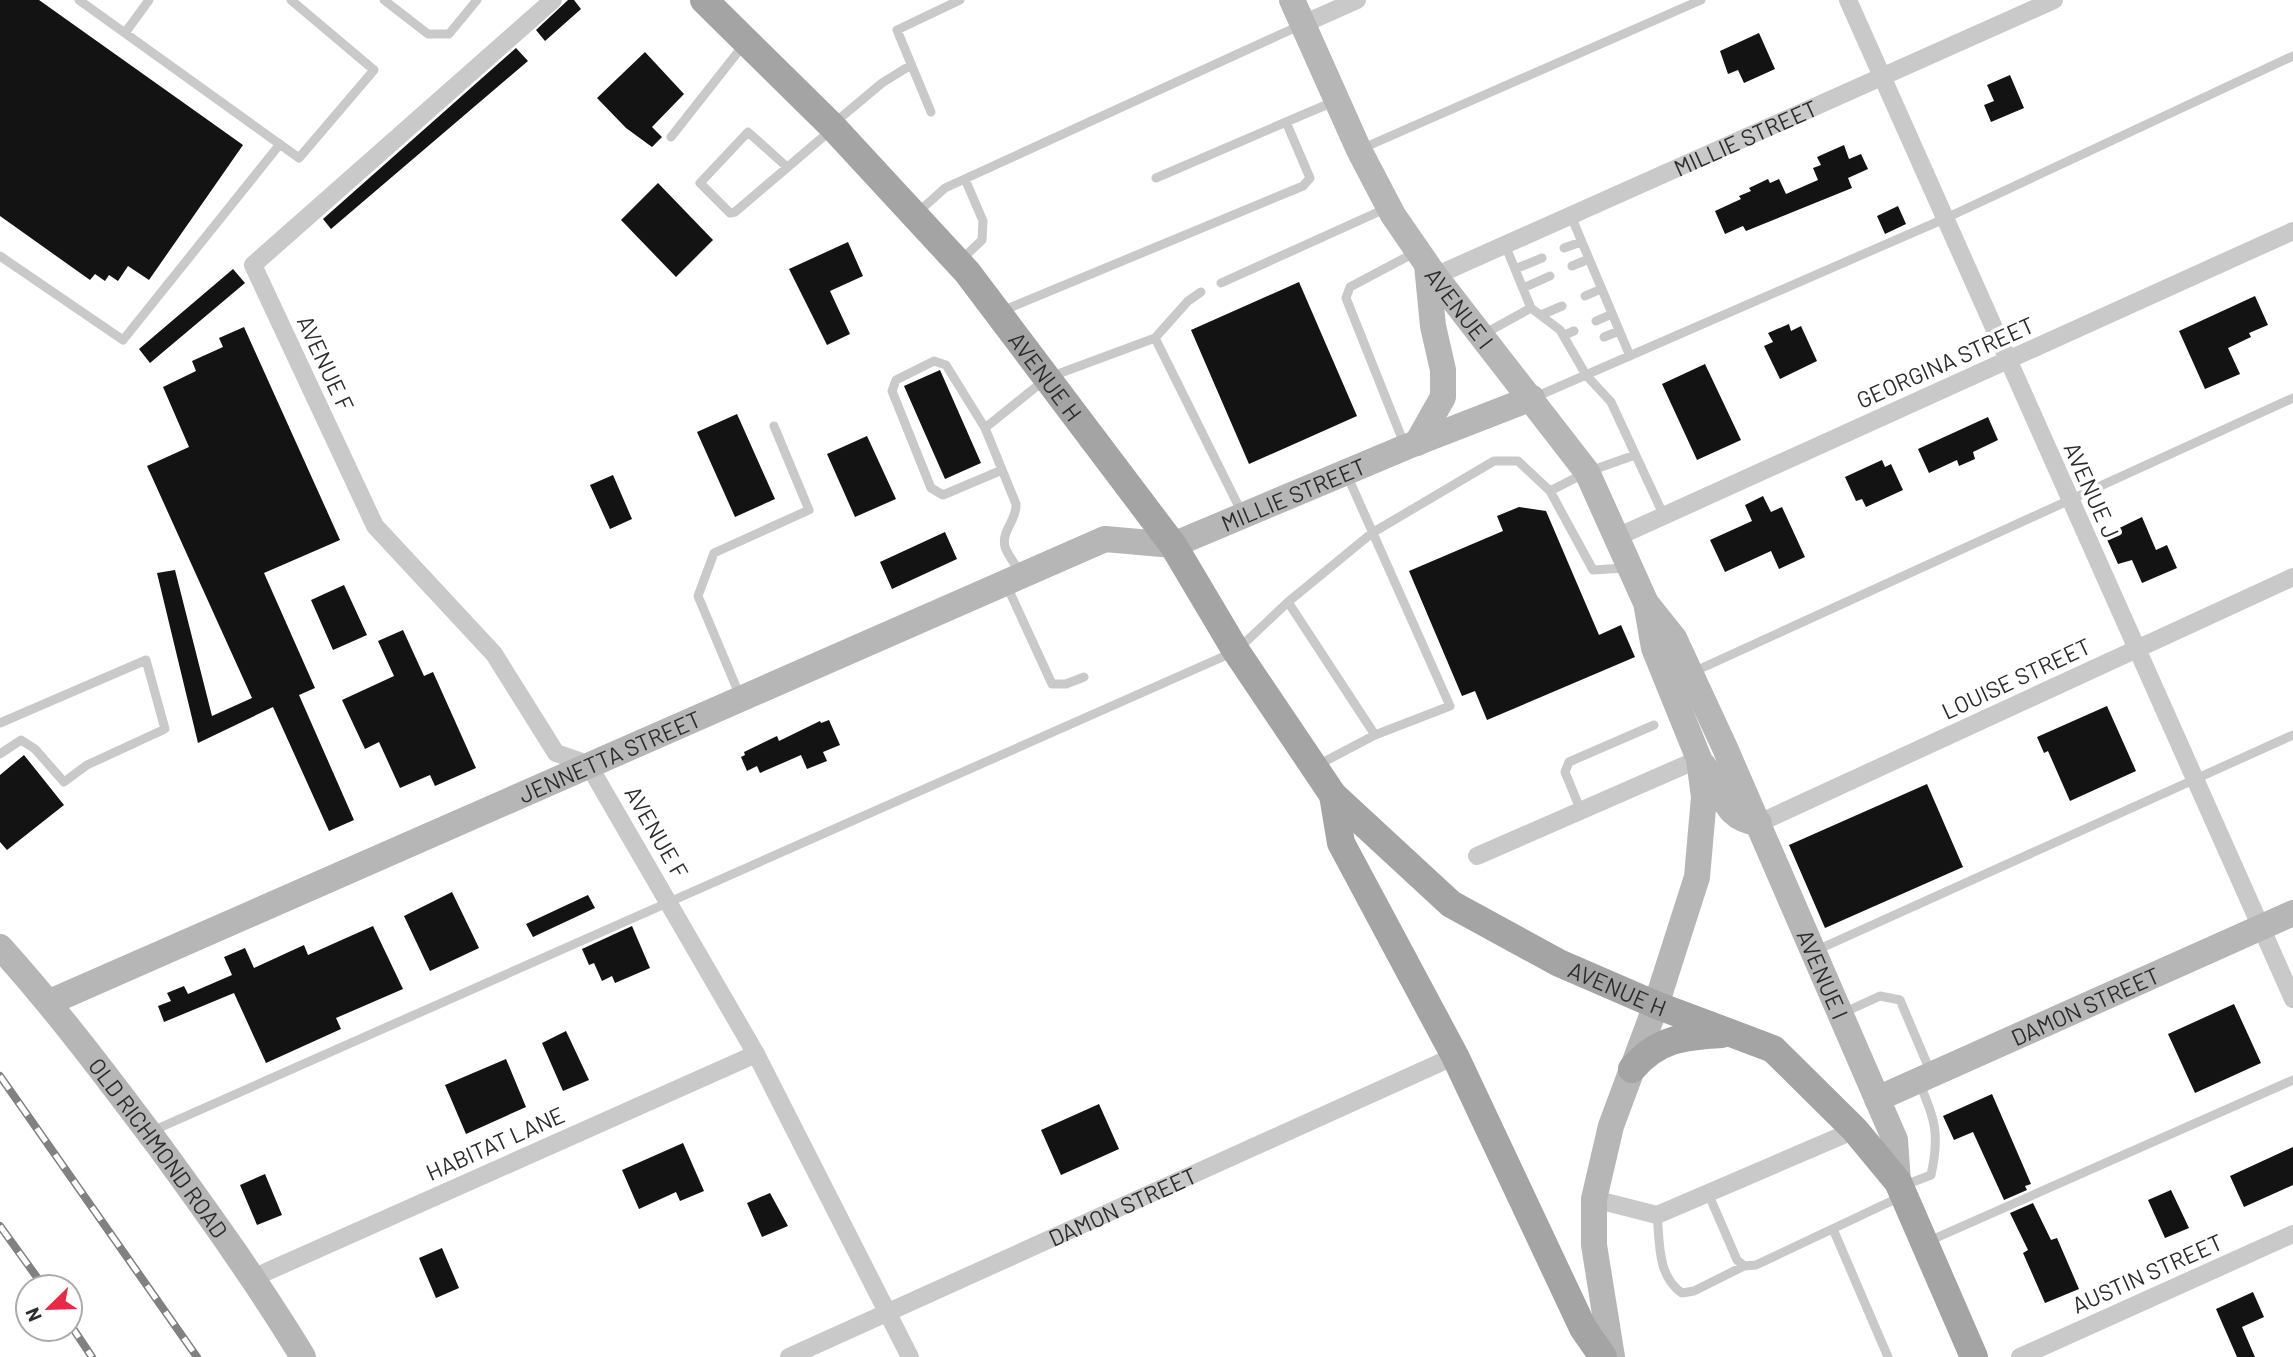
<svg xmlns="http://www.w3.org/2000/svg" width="2293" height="1357" font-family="Barlow,sans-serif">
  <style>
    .building { fill: #131313 }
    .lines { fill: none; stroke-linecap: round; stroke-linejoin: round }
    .lane { stroke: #c9c9c9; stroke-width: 9 }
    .street { stroke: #c9c9c9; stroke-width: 18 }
    .secondary { stroke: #b6b6b6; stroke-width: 26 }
    .primary { stroke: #a4a4a4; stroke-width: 28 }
    .rail-casing { stroke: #818181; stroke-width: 8 }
    .rail { stroke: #fff; stroke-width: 5; stroke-dasharray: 16; stroke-linecap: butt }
    .labels { text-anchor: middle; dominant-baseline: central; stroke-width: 7; stroke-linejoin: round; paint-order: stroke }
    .street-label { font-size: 23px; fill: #2c2c2c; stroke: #fff }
  </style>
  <rect width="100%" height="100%" fill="#fff"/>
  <path class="building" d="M 0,0 L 39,0 L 243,145 L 149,280 L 128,266 L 118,281 L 109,275 L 105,281 L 95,274 L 90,280 L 0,216 Z
    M 568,0 L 574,0 L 581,9 L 545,41 L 536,30 Z
    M 1759,33 L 1775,69 L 1744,83 L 1738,70 L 1728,74 L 1720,51 Z
    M 516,48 L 528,61 L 331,229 L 323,219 Z
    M 645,52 L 684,94 L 652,127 L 662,137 L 652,147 L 626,128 L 597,98 Z
    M 2010,75 L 2024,108 L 1991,122 L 1984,105 L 1994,101 L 1987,85 Z
    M 1844,145 L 1849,159 L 1861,154 L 1868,169 L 1848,178 L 1852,188 L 1746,231 L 1743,226 L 1725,234 L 1715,211 L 1741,199 L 1739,196 L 1751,191 L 1749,188 L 1768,179 L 1770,183 L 1779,179 L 1786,194 L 1818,180 L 1813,168 L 1821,165 L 1817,157 Z
    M 658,183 L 713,240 L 676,277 L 621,220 Z
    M 1898,206 L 1906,224 L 1885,234 L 1877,216 Z
    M 848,242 L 863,276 L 830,291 L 850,334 L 827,345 L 789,269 Z
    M 233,269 L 245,283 L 150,363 L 139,349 Z
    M 1299,282 L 1357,416 L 1249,464 L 1191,330 Z
    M 2255,296 L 2268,325 L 2249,333 L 2251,337 L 2228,348 L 2240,374 L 2205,389 L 2179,331 Z
    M 1789,324 L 1791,331 L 1801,326 L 1817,361 L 1780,379 L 1764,346 L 1773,342 L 1768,333 Z
    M 244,327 L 340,540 L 264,573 L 315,688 L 299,695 L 354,820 L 329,831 L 273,707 L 198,743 L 157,573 L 175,570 L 212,716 L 252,698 L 147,466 L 189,447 L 163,387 L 196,371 L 192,361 L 223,347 L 219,338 Z
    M 1705,364 L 1741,440 L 1697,460 L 1662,384 Z
    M 940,370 L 981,463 L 945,479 L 904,386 Z
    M 737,414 L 775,499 L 735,517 L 697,432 Z
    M 1988,417 L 1998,440 L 1973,452 L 1975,459 L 1959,466 L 1957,460 L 1929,473 L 1918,449 Z
    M 867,436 L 896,499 L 855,517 L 827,454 Z
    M 1882,460 L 1885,467 L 1891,464 L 1903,490 L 1866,507 L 1862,499 L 1856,501 L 1845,477 Z
    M 613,475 L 632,519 L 610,529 L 590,485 Z
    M 1763,496 L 1771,512 L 1782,507 L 1805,557 L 1779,569 L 1771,551 L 1725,572 L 1710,540 L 1752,521 L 1745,505 Z
    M 1519,507 L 1546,511 L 1599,635 L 1621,625 L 1635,657 L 1487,720 L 1475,691 L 1462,696 L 1409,571 L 1503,531 L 1497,516 Z
    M 2142,517 L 2156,550 L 2167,545 L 2177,568 L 2142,583 L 2132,560 L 2118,564 L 2105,535 Z
    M 945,532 L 957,559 L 892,589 L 880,562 Z
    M 344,585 L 367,635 L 333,650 L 311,600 Z
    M 403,630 L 424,676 L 433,672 L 476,768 L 435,786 L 430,775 L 400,788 L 379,742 L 365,749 L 342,700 L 394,676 L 378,641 Z
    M 2107,706 L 2136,771 L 2070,801 L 2048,751 L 2044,753 L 2037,737 Z
    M 829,720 L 840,745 L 823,752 L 827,761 L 807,769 L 801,755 L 760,773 L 757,766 L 747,771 L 741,757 L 745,755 L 744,752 L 777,736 L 779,741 L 820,721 L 821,723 Z
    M 24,755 L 64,805 L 7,850 L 0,842 L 0,775 Z
    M 1927,784 L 1963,867 L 1825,928 L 1789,845 Z
    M 452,892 L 479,948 L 430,971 L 404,916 Z
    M 588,895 L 595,908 L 533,937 L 526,924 Z
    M 373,926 L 403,989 L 336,1018 L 341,1029 L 266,1063 L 234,993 L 164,1022 L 158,1006 L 171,1001 L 167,993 L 184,986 L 188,994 L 232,975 L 224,957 L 245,948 L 254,968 L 304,945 L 308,955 Z
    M 632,926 L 650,968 L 615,983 L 612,976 L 602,981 L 594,963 L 589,965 L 582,949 Z
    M 2234,1004 L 2261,1063 L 2195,1093 L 2168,1034 Z
    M 566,1031 L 589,1080 L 563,1091 L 542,1043 Z
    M 506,1059 L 526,1107 L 466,1134 L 445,1085 Z
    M 1992,1094 L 2031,1184 L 2025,1186 L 2027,1190 L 2004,1200 L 1973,1132 L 1954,1140 L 1943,1116 Z
    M 1099,1104 L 1119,1149 L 1061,1175 L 1041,1130 Z
    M 683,1143 L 704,1191 L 680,1201 L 676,1192 L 639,1209 L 622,1170 Z
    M 2293,1147 L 2293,1185 L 2244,1207 L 2230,1176 Z
    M 265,1174 L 282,1215 L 257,1225 L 240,1185 Z
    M 2171,1190 L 2189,1228 L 2165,1238 L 2148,1200 Z
    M 770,1193 L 788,1226 L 762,1237 L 747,1203 Z
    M 2033,1203 L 2051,1240 L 2057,1238 L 2079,1289 L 2045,1303 L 2023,1253 L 2028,1250 L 2010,1213 Z
    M 442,1248 L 459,1288 L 436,1298 L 419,1258 Z
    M 2253,1292 L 2264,1317 L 2242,1327 L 2255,1357 L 2237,1357 L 2216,1309 Z"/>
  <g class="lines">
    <path class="lane" d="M 79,0 L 299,158 L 374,70 L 291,0
      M 384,0 L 428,34 L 449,34 L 477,0
      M 125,33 L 149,0
      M 931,112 L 897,30 L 960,0
      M 833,124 L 882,83 L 911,65
      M 671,137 L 745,43
      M 1361,149 L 1701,0
      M 787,167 L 748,132 L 700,183 L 730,213 L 735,212 L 830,131
      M 1156,178 L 1286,122
      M 916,214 L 945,188 L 1301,25
      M 1571,216 L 1630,356
      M 1564,248 L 1581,242
      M 0,256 L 123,340 L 280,144
      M 960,261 L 982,240 L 983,221 L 965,179
      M 1572,266 L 1589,259
      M 1515,269 L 1542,258
      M 1221,283 L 1387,208
      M 1523,288 L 1550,276
      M 1585,296 L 1601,289
      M 1531,308 L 1560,330 L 1586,375 L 1611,402 L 1664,516
      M 1002,311 L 1303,186 L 1310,178 L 1286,122 L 1333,102
      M 1541,315 L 1562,306
      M 1596,321 L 1612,314
      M 1482,335 L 1531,308 L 1505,245
      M 1564,335 L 1574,331
      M 1604,337 L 1619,331
      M 1155,338 L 1243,515
      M 1533,398 L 1944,219 L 2293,56
      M 985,428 L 946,365 L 934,361 L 896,380 L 892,391 L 931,488 L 943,495 L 1002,470
      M 1405,446 L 1346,298 L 1350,287 L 1416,252
      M 1550,491 L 1593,570 L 1625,568
      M 1020,572 C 1016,565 1008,556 1005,547 C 1001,531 1017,520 1016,504 L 985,428 L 1047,378 L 1155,338 L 1188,301 L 1201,292
      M 1006,584 L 1052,684 L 1066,684 L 1084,677
      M 1288,602 L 1375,735
      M 1691,673 L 2293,398
      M 740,696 L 698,596 L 714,553 L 809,510 L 774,426
      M 0,723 L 146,660 L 165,729 L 87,765 L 64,782 L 35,749 L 21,740 L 0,754
      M 1316,766 L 1375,735 L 1450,706 L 1347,475
      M 1581,811 L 1565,772 L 1569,762 L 1654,725
      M 1817,950 L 2293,735
      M 1843,1013 L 1880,996 L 1900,1000 L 1931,1073
      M 150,1132 L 1236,651 L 1288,602 L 1372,533 L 1494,461 L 1518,461 L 1550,491 L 1587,472 L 1635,455
      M 1905,1185 L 1931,1175 C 1940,1134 1935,1119 1919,1082
      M 1708,1193 L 1737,1260 L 1744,1266 L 1756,1265 L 1900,1197
      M 1657,1215 C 1660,1243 1657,1276 1682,1293 L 1694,1291 L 1744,1266
      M 1833,1229 L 1888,1357
      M 1929,1241 L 2293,1080"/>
    <g class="street">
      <path d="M 553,0 L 253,265 L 375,526 L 494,654 L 556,753 L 588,764 L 756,1054 L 910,1357"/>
      <path d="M 1848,0 L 2293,999"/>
      <path d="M 1303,24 L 1357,0"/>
      <path id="s1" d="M 1435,276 L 2054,0"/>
      <path d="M 1617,537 L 2293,231"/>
      <path d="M 1759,823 L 2293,577"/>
      <path d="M 1477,856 L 1699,759"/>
      <path d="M 1594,1199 L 1657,1215 L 1855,1130"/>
      <path d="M 255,1277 L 756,1054"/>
      <path id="s2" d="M 789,1357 L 1455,1056"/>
      <path d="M 2020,1357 L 2293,1234"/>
    </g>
    <g class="secondary">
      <path id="s3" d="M 1292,0 L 1359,150 L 1393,215 L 1435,276 L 1587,472 L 1646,603 L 1674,638 L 1725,748 L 1895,1140 L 1898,1182"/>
      <path d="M 1417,443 L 1443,397 L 1443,370 L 1433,326 L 1427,265"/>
      <path d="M 1704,766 C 1723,791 1724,820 1759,823"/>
      <path id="s4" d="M 0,947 C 57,1010 108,1078 159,1146 C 210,1216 258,1283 303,1357"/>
      <path id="s5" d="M 50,1002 L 1105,539 L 1173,545 L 1406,447 L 1532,398"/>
      <path id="s6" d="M 1877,1099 L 2293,913"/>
      <path d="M 1612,1357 L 1594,1245 L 1594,1199 L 1611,1126 L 1656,1005 L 1697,877 L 1704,797 L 1699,759 L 1654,648 L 1647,608"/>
    </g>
    <g class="primary">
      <path id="s7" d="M 704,0 L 832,126 L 967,272 L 1173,545 L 1236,651 L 1333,795 L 1451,904 L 1559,963 L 1656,1005 L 1773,1049 L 1855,1130 L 1898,1182 L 1974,1357"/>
      <path d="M 1333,795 L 1341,843 L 1455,1056 L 1583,1328 L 1603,1357"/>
      <path d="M 1632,1069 C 1657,1039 1684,1036 1722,1034"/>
    </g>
    <defs>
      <path id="rail" d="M 0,1076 L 197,1357
        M 0,1226 L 44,1287
        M 70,1324 L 92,1357"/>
    </defs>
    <use href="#rail" class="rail-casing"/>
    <use href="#rail" class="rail"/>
  </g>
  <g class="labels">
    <g class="street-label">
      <text stroke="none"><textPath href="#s1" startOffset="340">MILLIE STREET</textPath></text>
      <text stroke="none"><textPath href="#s3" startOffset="352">AVENUE I</textPath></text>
      <text transform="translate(1945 362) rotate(-24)">GEORGINA STREET</text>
      <text transform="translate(326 363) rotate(65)">AVENUE F</text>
      <text stroke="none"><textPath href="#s7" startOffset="509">AVENUE H</textPath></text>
      <text transform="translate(2092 490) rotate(66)">AVENUE J</text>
      <text stroke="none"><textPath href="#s5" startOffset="1351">MILLIE STREET</textPath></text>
      <text transform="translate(2016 678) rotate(-25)">LOUISE STREET</text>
      <text stroke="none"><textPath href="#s5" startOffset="611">JENNETTA STREET</textPath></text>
      <text transform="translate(657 832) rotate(60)">AVENUE F</text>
      <text stroke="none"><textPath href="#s3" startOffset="1116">AVENUE I</textPath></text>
      <text stroke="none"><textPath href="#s7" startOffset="1365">AVENUE H</textPath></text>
      <text stroke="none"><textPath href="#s6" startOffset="228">DAMON STREET</textPath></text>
      <text transform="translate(495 1143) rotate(-24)">HABITAT LANE</text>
      <text stroke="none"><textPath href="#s4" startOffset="256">OLD RICHMOND ROAD</textPath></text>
      <text stroke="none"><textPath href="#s2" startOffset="366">DAMON STREET</textPath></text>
      <text transform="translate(2147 1273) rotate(-24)">AUSTIN STREET</text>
    </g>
  </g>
  <g transform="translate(49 1308) rotate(247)"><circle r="33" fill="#ffffff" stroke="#ababab" stroke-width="2"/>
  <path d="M0-5L12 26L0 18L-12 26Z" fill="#e72a47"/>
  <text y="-10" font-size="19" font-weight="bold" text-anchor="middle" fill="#2c2c2c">N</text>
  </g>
</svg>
